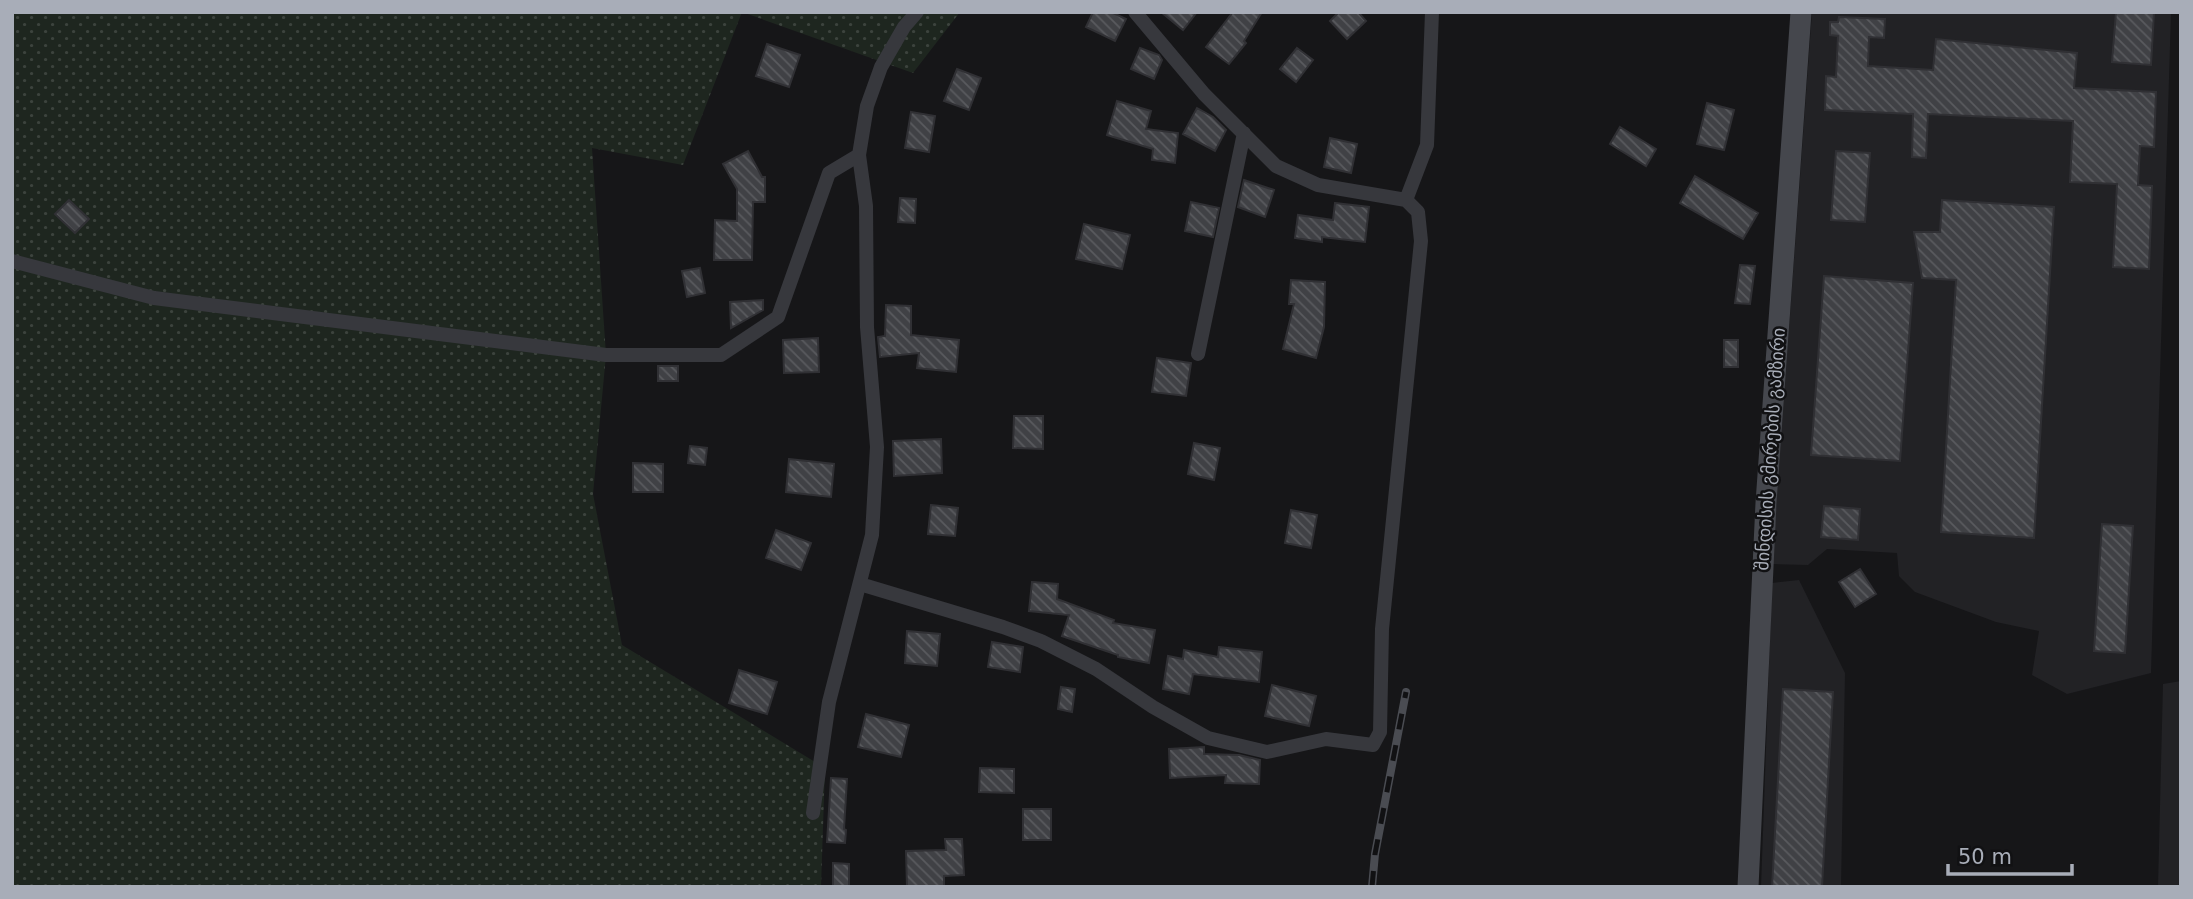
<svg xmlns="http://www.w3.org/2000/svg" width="2193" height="899" font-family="'DejaVu Sans','Noto Sans Georgian',sans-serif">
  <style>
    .built { fill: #222225 }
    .grass { fill: url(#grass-dots) }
    .building { fill: url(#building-back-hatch); stroke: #303034; stroke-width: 2 }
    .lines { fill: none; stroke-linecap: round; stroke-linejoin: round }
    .minor { stroke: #37383d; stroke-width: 14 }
    .secondary { stroke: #45474d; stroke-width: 21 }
    .rail-casing { stroke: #4a4c52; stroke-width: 8 }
    .rail { stroke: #111113; stroke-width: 5; stroke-dasharray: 16; stroke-linecap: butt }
    .labels { text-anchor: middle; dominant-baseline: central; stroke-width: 5; stroke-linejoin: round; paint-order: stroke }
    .street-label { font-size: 18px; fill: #a8adb8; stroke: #111113 }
  </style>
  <defs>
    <pattern id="grass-dots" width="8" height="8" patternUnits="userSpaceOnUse" patternTransform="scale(1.75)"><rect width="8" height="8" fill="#1e261f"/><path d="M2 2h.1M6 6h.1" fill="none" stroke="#3c433d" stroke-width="1.8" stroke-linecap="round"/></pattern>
    <pattern id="building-back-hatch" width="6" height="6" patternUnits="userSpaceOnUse" patternTransform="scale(1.75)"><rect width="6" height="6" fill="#404145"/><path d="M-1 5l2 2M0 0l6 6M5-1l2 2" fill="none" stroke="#595a5e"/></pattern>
  </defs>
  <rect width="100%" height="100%" fill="#161618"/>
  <path class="built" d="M 1812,12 L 2171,12 L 2151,673 L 2067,694 L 2032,675 L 2039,631 L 1996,622 L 1915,592 L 1899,576 L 1897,553 L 1827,549 L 1808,565 L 1772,564 Z
    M 1799,580 L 1845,673 L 1841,887 L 1761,887 L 1772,583 Z
    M 2181,681 L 2181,887 L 2158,887 L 2163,684 Z"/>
  <path class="grass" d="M 12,12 L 960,12 L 913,73 L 742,12 L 683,165 L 592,148 L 606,355 L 593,494 L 622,645 L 825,768 L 821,887 L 12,887 Z"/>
  <path class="building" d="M 1093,12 L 1111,12 L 1126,19 L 1115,41 L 1086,27 Z
    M 1161,12 L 1197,12 L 1183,30 Z
    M 1233,12 L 1262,12 L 1244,41 L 1246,43 L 1229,64 L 1206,47 Z
    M 1339,12 L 1358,12 L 1366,21 L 1347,39 L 1330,21 Z
    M 2116,12 L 2154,12 L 2151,65 L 2112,62 Z
    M 1839,17 L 1885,19 L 1884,38 L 1869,37 L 1868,66 L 1933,70 L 1936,39 L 2077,53 L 2074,88 L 2156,92 L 2154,147 L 2140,146 L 2138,185 L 2152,186 L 2149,269 L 2113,267 L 2117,184 L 2070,182 L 2073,121 L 1928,114 L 1926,158 L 1912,157 L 1913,114 L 1825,110 L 1826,76 L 1836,77 L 1838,36 L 1830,35 L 1830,22 L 1838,22 Z
    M 767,44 L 800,55 L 789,87 L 756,76 Z
    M 1140,48 L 1159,55 L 1162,60 L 1154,79 L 1131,69 Z
    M 1297,48 L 1313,60 L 1296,82 L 1280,69 Z
    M 957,69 L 981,78 L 969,110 L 944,101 Z
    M 1117,101 L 1151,111 L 1146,129 L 1178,133 L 1175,163 L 1152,160 L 1153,149 L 1107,135 Z
    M 1707,103 L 1734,110 L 1724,150 L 1697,144 Z
    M 1197,108 L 1213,117 L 1226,130 L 1215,151 L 1183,134 Z
    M 911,112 L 935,116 L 929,152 L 905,148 Z
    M 1620,127 L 1656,149 L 1646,166 L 1610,144 Z
    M 1330,138 L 1357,144 L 1351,173 L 1324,167 Z
    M 748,151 L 762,177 L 765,177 L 765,202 L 753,202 L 752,260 L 714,260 L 715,220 L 737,221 L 737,189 L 723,164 Z
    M 1836,151 L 1870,153 L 1865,222 L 1831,220 Z
    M 1695,176 L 1758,213 L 1743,239 L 1680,203 Z
    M 1244,180 L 1274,190 L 1265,217 L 1238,207 Z
    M 900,198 L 916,199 L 915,223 L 898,222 Z
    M 69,200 L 89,219 L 75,233 L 55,214 Z
    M 1942,200 L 2054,207 L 2034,538 L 1941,532 L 1956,280 L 1922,278 L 1914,232 L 1940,232 Z
    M 1191,202 L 1219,208 L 1213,237 L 1185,231 Z
    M 1335,203 L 1369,207 L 1365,242 L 1322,237 L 1322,242 L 1295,238 L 1298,215 L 1333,220 Z
    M 1084,224 L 1130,235 L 1122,269 L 1076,259 Z
    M 1740,265 L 1755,266 L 1750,304 L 1735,303 Z
    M 700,268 L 705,293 L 687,297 L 682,271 Z
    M 1824,276 L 1913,283 L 1900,461 L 1811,455 Z
    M 1291,280 L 1325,282 L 1324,327 L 1316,358 L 1283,349 L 1294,304 L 1289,304 Z
    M 763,300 L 763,310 L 731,328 L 730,302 Z
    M 886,305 L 911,306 L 911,335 L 959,340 L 956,372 L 917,368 L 919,353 L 880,357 L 878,337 L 885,336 Z
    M 818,338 L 819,372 L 784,373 L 783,340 Z
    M 1724,340 L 1738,340 L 1738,367 L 1724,367 Z
    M 1157,358 L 1191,363 L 1186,396 L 1152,392 Z
    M 658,366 L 678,366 L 678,381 L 658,381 Z
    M 1014,416 L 1043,416 L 1043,449 L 1013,448 Z
    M 941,439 L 942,473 L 894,476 L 893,441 Z
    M 1194,443 L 1220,448 L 1214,480 L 1188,474 Z
    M 690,446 L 707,448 L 705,465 L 688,463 Z
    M 789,459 L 834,464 L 831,497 L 786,492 Z
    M 633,463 L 663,464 L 663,492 L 633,492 Z
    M 931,505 L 958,508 L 955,536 L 928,534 Z
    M 1824,506 L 1860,509 L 1858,540 L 1821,537 Z
    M 1291,510 L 1317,515 L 1311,548 L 1285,543 Z
    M 2102,524 L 2133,526 L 2125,653 L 2094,651 Z
    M 776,530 L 811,543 L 801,570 L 766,558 Z
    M 1860,569 L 1876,594 L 1855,607 L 1839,582 Z
    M 1032,582 L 1058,584 L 1057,599 L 1114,620 L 1113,623 L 1155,630 L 1149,663 L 1118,657 L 1118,655 L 1062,636 L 1069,615 L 1029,611 Z
    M 907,631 L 940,634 L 937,666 L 905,663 Z
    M 992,642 L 1023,647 L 1020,672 L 988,667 Z
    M 1219,647 L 1262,652 L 1259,682 L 1193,674 L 1189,694 L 1163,689 L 1168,656 L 1183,659 L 1184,650 L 1218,657 Z
    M 739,670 L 777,682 L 767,714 L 729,703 Z
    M 1272,685 L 1316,696 L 1309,726 L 1265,716 Z
    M 1061,687 L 1075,689 L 1072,712 L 1058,709 Z
    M 1783,689 L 1833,692 L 1822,887 L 1772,887 Z
    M 866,714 L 909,725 L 901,757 L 858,747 Z
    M 1204,747 L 1204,754 L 1239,755 L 1260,760 L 1259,784 L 1225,783 L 1226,775 L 1170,778 L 1169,749 Z
    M 980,768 L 1014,769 L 1014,793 L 979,792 Z
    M 831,778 L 847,779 L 844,829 L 846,830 L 845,843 L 827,842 Z
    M 1023,809 L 1051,809 L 1051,840 L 1023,840 Z
    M 945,839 L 962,839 L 964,875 L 944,876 L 944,886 L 907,887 L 906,851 L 946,850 Z
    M 833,863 L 849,864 L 849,887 L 833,887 Z"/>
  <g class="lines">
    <path class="minor" d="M 1406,200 L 1427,145 L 1432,12
      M 12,261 L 154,298 L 606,355 L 721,355 L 778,317 L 829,173 L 859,155
      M 1198,354 L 1244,133
      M 860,584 L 1003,627 L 1041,641 L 1096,669 L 1153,707 L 1208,738 L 1267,752 L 1326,739 L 1373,745 L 1380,732 L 1382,629 L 1421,241 L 1418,212 L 1406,200 L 1318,185 L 1276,166 L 1204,94 L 1135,12
      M 813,813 L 829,702 L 872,535 L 877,447 L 867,327 L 866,206 L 859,155 L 867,106 L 881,67 L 904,27 L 917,12"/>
    <path class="secondary" d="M 1748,887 L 1766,503 L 1801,12"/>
    <defs>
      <path id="rail" d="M 1372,887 L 1375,854 L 1406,692"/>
    </defs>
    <use href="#rail" class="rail-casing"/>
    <use href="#rail" class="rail"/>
  </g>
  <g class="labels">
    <g class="street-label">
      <text transform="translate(1770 449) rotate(-86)">შინდისის გმირების გამზირი</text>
    </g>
  </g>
  <rect width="2193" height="899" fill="none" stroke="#a8adb8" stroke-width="28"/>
  <path d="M1948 864v10h124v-10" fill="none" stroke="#a8adb8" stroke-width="3.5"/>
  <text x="1958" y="864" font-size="21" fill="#a8adb8" stroke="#111113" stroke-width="5" paint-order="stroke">50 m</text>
</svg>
